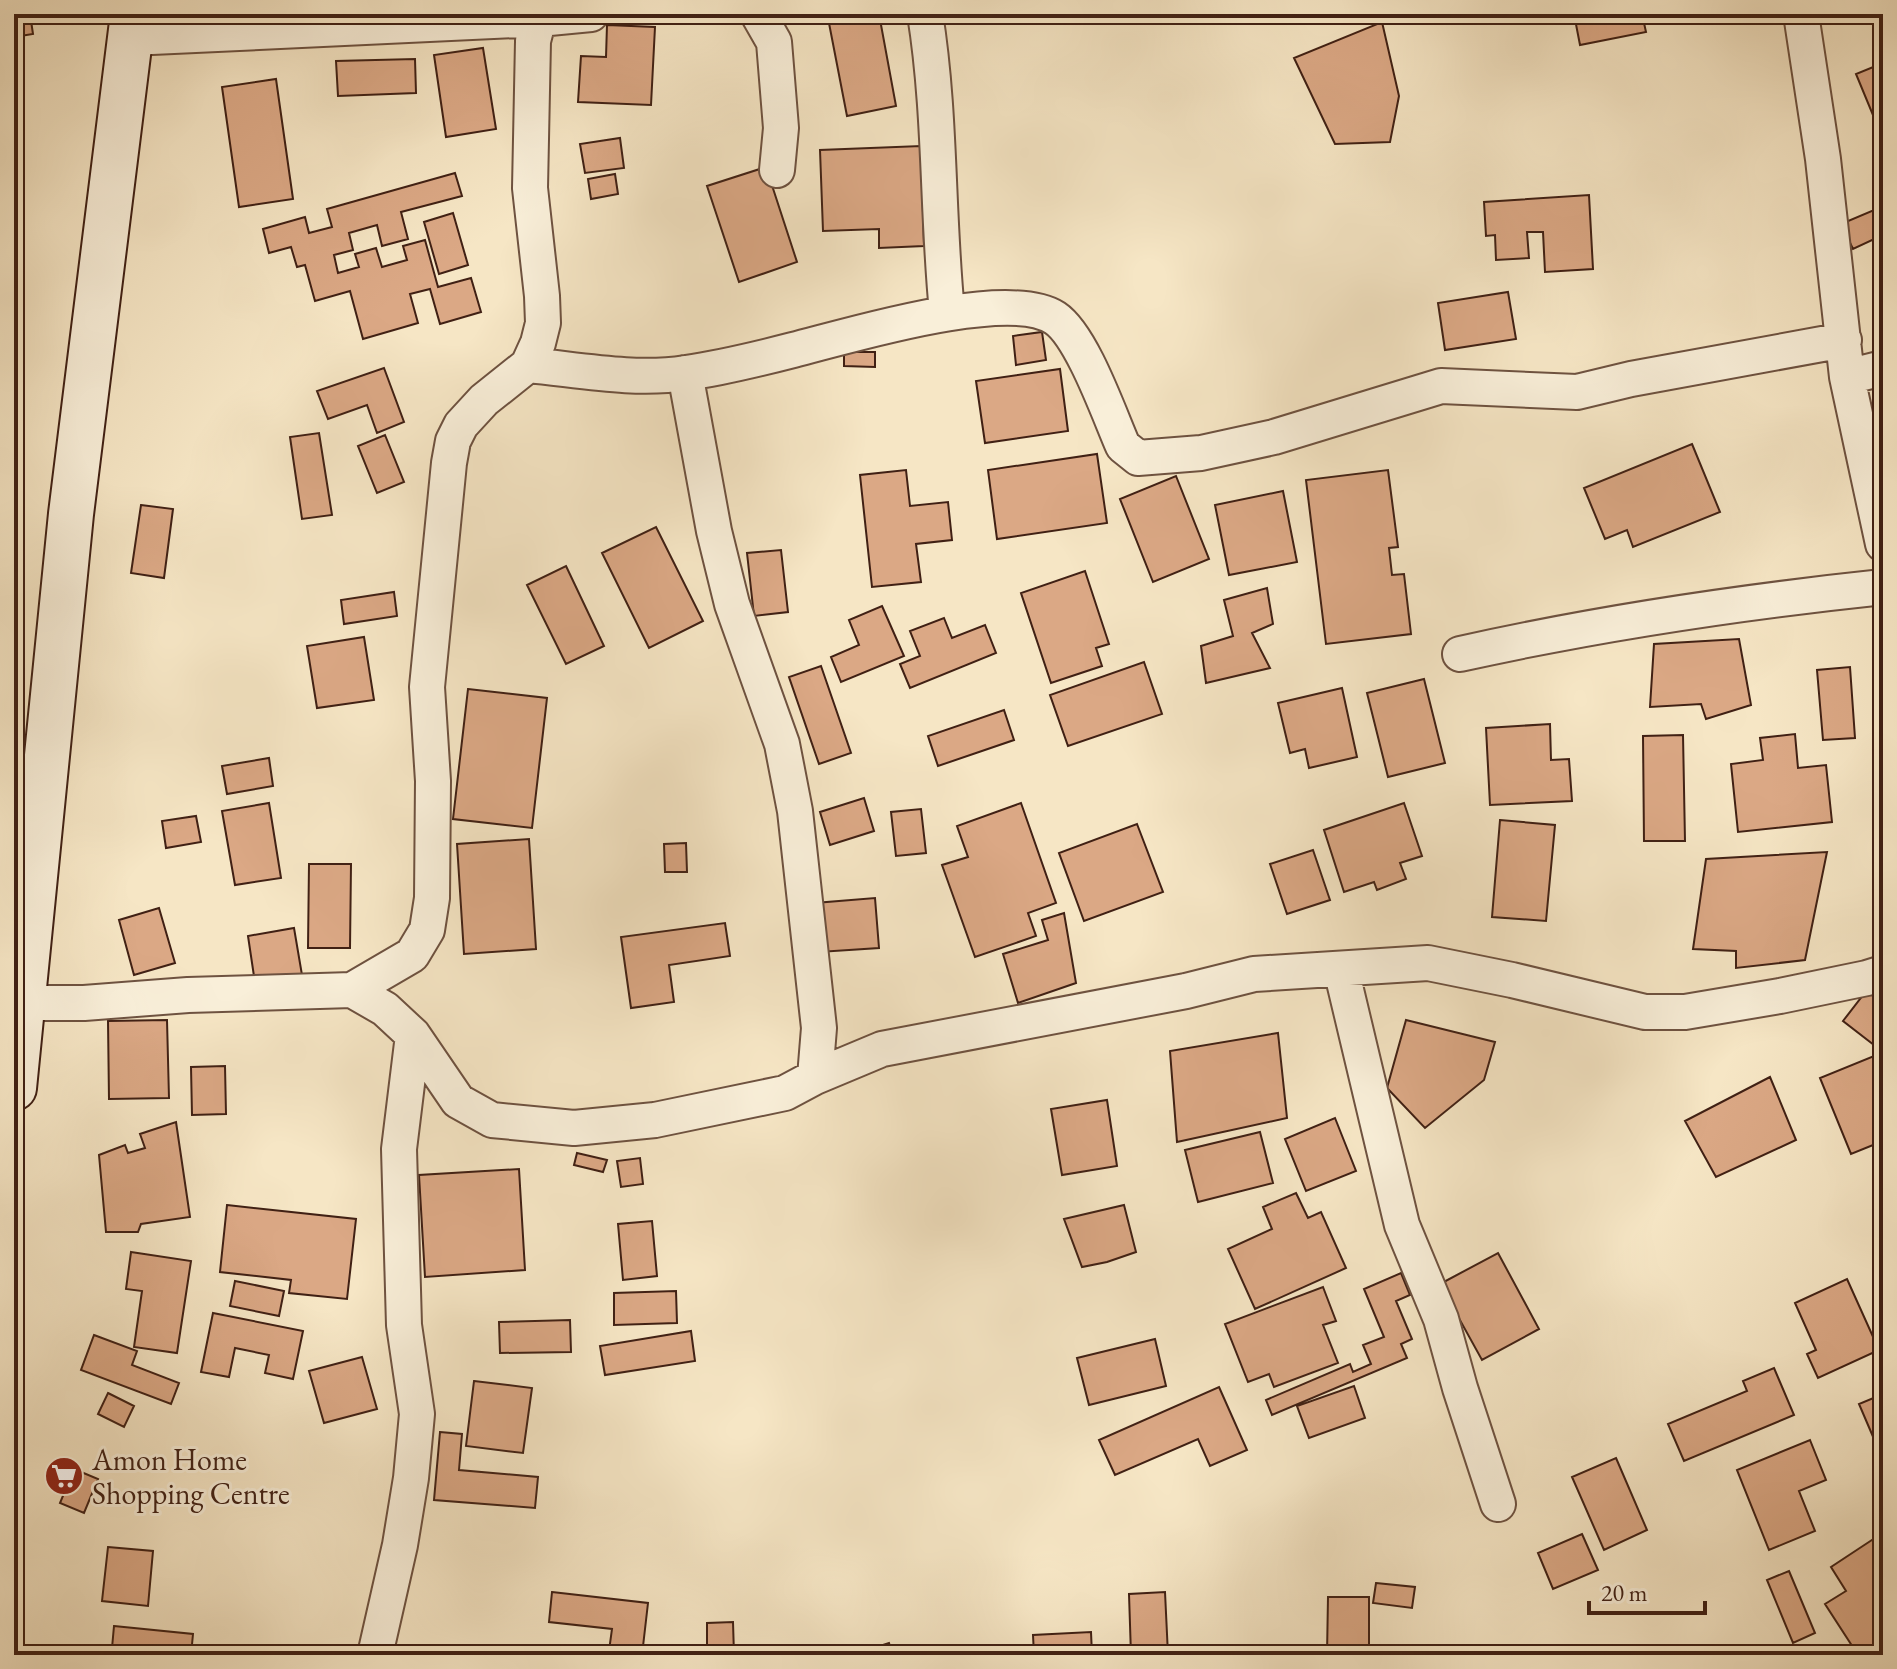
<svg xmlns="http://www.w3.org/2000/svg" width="1897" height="1669" font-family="'EB Garamond',serif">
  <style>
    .building { fill: #dba885; stroke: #402014; stroke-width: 2 }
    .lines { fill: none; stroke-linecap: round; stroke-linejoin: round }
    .street-casing { stroke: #6e5240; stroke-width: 38 }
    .secondary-casing { stroke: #402014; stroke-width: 48 }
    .street { stroke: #f9efd9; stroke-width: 34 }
    .secondary { stroke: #f9efd9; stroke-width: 44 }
    .labels { text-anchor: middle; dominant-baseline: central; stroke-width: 6; stroke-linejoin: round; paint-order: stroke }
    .poi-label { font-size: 30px; fill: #402014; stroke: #f9efd9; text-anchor: start }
  </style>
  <rect width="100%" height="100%" fill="#f6e6c5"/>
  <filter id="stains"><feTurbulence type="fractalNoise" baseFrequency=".0025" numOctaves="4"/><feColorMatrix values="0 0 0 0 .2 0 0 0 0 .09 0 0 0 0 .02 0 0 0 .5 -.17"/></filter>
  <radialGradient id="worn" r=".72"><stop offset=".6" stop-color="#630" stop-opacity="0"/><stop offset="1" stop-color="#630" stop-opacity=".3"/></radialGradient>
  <path class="building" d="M 30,14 L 33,34 L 14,37 L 14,17 Z
    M 852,14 L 879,14 L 896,106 L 847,116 L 828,18 Z
    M 1574,14 L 1642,14 L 1646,32 L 1580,45 Z
    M 1382,22 L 1399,96 L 1390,142 L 1335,144 L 1294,58 Z
    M 607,25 L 655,27 L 651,105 L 578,102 L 581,56 L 606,57 Z
    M 483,48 L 496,129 L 446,137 L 434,55 Z
    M 415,59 L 416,93 L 338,96 L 336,61 Z
    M 1883,63 L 1883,117 L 1875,120 L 1856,74 Z
    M 276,79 L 293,199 L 239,207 L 222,87 Z
    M 620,138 L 624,168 L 585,173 L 580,144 Z
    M 921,146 L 924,246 L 879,248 L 879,229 L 823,231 L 820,150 Z
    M 766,167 L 797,262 L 739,282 L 707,186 Z
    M 455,173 L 462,196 L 401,212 L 408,239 L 382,246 L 377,225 L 349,233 L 353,250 L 334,255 L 338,273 L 359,267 L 355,254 L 376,248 L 382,267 L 407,260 L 403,246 L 425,240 L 438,287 L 471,278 L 481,312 L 440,324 L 430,289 L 410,294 L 418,323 L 363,339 L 350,291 L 315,301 L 305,265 L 297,267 L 291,247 L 269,253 L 263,229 L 305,217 L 309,233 L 332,227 L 327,209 Z
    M 615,174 L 618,194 L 591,199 L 588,179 Z
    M 1589,195 L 1593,269 L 1545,272 L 1543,232 L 1527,232 L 1529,258 L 1496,260 L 1495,235 L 1486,236 L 1484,202 Z
    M 1874,210 L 1883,235 L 1853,249 L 1841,224 Z
    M 453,213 L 468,265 L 439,274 L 424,222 Z
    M 1508,292 L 1516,339 L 1445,350 L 1438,303 Z
    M 1042,332 L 1046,360 L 1016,365 L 1013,336 Z
    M 844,352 L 875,352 L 875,367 L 844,366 Z
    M 384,368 L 404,422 L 377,433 L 367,405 L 328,419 L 317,391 Z
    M 1060,369 L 1068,431 L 985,443 L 976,381 Z
    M 14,424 L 21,425 L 14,477 Z
    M 319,433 L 332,515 L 302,519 L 290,437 Z
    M 385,435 L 404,482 L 377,493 L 358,446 Z
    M 1692,444 L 1720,512 L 1633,547 L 1627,530 L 1605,539 L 1584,488 Z
    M 1097,454 L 1107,523 L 997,539 L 988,470 Z
    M 906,470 L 910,506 L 948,502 L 952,540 L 916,544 L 921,582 L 872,587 L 860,475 Z
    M 1388,470 L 1398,547 L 1389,548 L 1392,575 L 1404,574 L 1411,634 L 1326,644 L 1306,480 Z
    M 1176,476 L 1209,559 L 1153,582 L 1120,499 Z
    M 1283,491 L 1297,562 L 1229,575 L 1215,505 Z
    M 141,505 L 173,509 L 164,578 L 131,573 Z
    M 656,527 L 703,621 L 649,648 L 602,553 Z
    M 781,550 L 788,612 L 754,616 L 747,553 Z
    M 566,566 L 604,646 L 566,664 L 527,585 Z
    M 1085,571 L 1109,644 L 1096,648 L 1102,666 L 1051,683 L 1021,593 Z
    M 1267,588 L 1273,624 L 1252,633 L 1270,668 L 1206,683 L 1201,646 L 1233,636 L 1224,600 Z
    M 394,592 L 397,616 L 344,624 L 341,600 Z
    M 882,606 L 904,656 L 841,682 L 831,657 L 859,645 L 849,620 Z
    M 944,618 L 952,638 L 985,625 L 996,653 L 910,688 L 900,664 L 920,656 L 910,631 Z
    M 364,637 L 374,700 L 317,708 L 307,646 Z
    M 1739,639 L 1751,705 L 1706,719 L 1701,704 L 1650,707 L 1654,644 Z
    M 1144,662 L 1162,714 L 1068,746 L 1050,695 Z
    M 821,666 L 851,753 L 819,764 L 789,677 Z
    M 1850,667 L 1855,738 L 1823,740 L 1817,670 Z
    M 1424,679 L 1445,763 L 1388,777 L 1367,693 Z
    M 1342,688 L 1357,757 L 1309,768 L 1305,749 L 1290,753 L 1278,703 Z
    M 468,689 L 547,698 L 532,828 L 453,819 Z
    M 1004,710 L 1014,740 L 938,766 L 928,736 Z
    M 1550,724 L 1551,760 L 1569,759 L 1572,801 L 1490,805 L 1486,728 Z
    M 1795,734 L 1798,768 L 1826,765 L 1832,822 L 1738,832 L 1731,764 L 1763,760 L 1760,738 Z
    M 1683,735 L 1685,841 L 1644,841 L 1643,736 Z
    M 269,758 L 273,786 L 227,794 L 222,766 Z
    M 864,798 L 874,831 L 830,845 L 820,812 Z
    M 269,803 L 281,878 L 235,885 L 222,811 Z
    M 1021,803 L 1056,903 L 1028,913 L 1036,936 L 975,957 L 942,865 L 968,857 L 957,826 Z
    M 1404,803 L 1422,856 L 1400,863 L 1406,879 L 1377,890 L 1374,882 L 1344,892 L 1324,830 Z
    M 921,809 L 926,853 L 896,856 L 891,812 Z
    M 196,816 L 201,842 L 166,848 L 162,821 Z
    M 1500,820 L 1555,825 L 1546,921 L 1492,917 Z
    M 1137,824 L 1163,892 L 1084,921 L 1059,853 Z
    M 529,839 L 536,949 L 464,954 L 457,844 Z
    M 686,843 L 687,872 L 665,872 L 664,844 Z
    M 1313,850 L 1330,900 L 1287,914 L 1270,864 Z
    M 1827,852 L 1805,960 L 1736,968 L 1736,951 L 1693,949 L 1706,859 Z
    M 309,864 L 351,864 L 350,948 L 308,948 Z
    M 875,898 L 879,948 L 819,952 L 815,903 Z
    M 159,908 L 175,963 L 134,975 L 119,920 Z
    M 1064,913 L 1076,983 L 1018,1003 L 1003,954 L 1048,940 L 1042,920 Z
    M 725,923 L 730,956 L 669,965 L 674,1002 L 631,1008 L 621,937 Z
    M 294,928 L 302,975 L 255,983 L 248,936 Z
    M 1867,990 L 1883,1003 L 1883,1052 L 1843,1021 Z
    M 167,1020 L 169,1098 L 109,1099 L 108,1021 Z
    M 1406,1020 L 1495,1042 L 1484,1080 L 1425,1128 L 1387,1088 Z
    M 1278,1033 L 1287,1118 L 1177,1142 L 1170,1051 Z
    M 1874,1056 L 1883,1078 L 1883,1141 L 1851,1154 L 1820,1078 Z
    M 225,1066 L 226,1114 L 192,1115 L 191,1067 Z
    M 1770,1077 L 1796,1140 L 1716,1177 L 1685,1121 Z
    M 1107,1100 L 1117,1166 L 1062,1175 L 1051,1109 Z
    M 1335,1118 L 1356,1171 L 1306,1191 L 1285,1139 Z
    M 176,1122 L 190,1217 L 141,1224 L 138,1232 L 106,1232 L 99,1155 L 125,1145 L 128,1153 L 145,1148 L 140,1134 Z
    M 1260,1132 L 1273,1183 L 1198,1202 L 1185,1150 Z
    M 577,1153 L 607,1160 L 603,1172 L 574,1165 Z
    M 640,1158 L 643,1184 L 621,1187 L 617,1161 Z
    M 519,1169 L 525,1270 L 425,1277 L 419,1175 Z
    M 1296,1193 L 1308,1218 L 1321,1212 L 1346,1268 L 1255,1309 L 1228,1249 L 1272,1229 L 1263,1207 Z
    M 227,1205 L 356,1219 L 347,1299 L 289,1293 L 291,1280 L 220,1272 Z
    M 1124,1205 L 1136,1252 L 1107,1262 L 1082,1267 L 1064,1219 Z
    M 652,1221 L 657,1276 L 623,1280 L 618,1224 Z
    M 131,1252 L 191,1261 L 177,1353 L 134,1347 L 142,1291 L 126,1289 Z
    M 1498,1253 L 1539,1329 L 1482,1360 L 1440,1284 Z
    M 1401,1273 L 1410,1295 L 1396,1301 L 1412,1339 L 1401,1344 L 1407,1358 L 1272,1415 L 1266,1400 L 1350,1364 L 1353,1372 L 1371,1364 L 1363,1345 L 1384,1337 L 1364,1289 Z
    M 1847,1279 L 1879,1350 L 1818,1378 L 1807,1354 L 1816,1350 L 1795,1303 Z
    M 235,1281 L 284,1291 L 279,1316 L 230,1306 Z
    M 1323,1287 L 1336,1321 L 1323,1325 L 1338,1363 L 1274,1387 L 1269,1374 L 1248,1382 L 1225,1324 Z
    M 676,1291 L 677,1323 L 614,1325 L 614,1293 Z
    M 213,1313 L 303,1331 L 293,1379 L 265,1373 L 269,1355 L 235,1348 L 229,1377 L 201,1372 Z
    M 570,1320 L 571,1352 L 500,1353 L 499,1322 Z
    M 691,1331 L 695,1361 L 605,1375 L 600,1346 Z
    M 94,1335 L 137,1351 L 132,1365 L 179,1383 L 171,1404 L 81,1370 Z
    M 1155,1339 L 1166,1386 L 1089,1405 L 1077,1358 Z
    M 362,1357 L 377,1409 L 324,1423 L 309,1371 Z
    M 1774,1368 L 1794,1415 L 1684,1461 L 1668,1424 L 1747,1391 L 1743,1381 Z
    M 474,1381 L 532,1388 L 523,1453 L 466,1446 Z
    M 1354,1386 L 1365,1418 L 1309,1438 L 1297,1406 Z
    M 1219,1387 L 1247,1450 L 1210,1466 L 1198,1439 L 1115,1475 L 1099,1440 Z
    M 108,1393 L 134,1406 L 124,1427 L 98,1414 Z
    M 1883,1394 L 1883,1460 L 1859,1404 Z
    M 440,1432 L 462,1434 L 459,1470 L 538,1477 L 535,1508 L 434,1500 Z
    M 1810,1440 L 1826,1480 L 1799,1491 L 1815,1531 L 1769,1550 L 1737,1470 Z
    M 1616,1458 L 1647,1530 L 1604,1550 L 1572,1477 Z
    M 74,1469 L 98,1479 L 84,1513 L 60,1503 Z
    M 1582,1534 L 1598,1570 L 1553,1589 L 1538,1553 Z
    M 1881,1534 L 1883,1655 L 1858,1655 L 1825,1604 L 1846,1591 L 1831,1567 Z
    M 108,1547 L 153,1551 L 148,1606 L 102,1601 Z
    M 1789,1571 L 1815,1633 L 1793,1643 L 1767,1580 Z
    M 1376,1583 L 1415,1587 L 1412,1608 L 1373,1603 Z
    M 552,1592 L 648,1603 L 642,1655 L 546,1655 L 548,1645 L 609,1651 L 612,1629 L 549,1622 Z
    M 1165,1592 L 1168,1655 L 1131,1655 L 1129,1594 Z
    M 1328,1597 L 1369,1597 L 1369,1654 L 1436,1655 L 1327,1655 Z
    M 733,1622 L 734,1655 L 707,1655 L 707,1623 Z
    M 114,1626 L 193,1634 L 191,1655 L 153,1655 L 153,1652 L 112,1648 Z
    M 1091,1632 L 1092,1655 L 1034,1655 L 1033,1635 Z
    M 889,1643 L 893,1655 L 852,1655 Z"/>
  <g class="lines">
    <defs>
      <path id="street" d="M 758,14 L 774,42 L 781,128 L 777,170
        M 925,14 C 941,113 937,213 947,312
        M 1801,14 L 1823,159 L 1847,377 L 1883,544
        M 130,38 L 539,19 L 591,14
        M 528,365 C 580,370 634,381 686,373 C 721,368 758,359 793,350 C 849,336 1007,287 1055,318 C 1082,336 1109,414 1123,446 L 1138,458 L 1201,453 L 1274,437 L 1441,386 L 1577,392 L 1631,379 L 1844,340
        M 685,373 L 714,531 L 732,604 L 782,744 L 795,811 L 819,1028 L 815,1077
        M 1847,377 L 1883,368
        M 1460,654 C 1599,623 1741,602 1883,587
        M 1341,969 L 1402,1225 L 1441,1319 L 1460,1388 L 1498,1504
        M 352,990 L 385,1009 L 413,1035 L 458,1101 L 492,1120 L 574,1128 L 655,1120 L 785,1093 L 815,1077 L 882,1049 L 1186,991 L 1254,974 L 1428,963 L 1512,980 L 1645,1012 L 1685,1012 L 1780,996 L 1867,978 L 1883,973
        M 25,1003 L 84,1003 L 188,995 L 352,990 L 412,955 L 427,930 L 432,898 L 433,781 L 427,687 L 449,463 L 453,441 L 461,425 L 484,400 L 528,365 L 538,343 L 543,323 L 542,296 L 530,188 L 533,41 L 540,14
        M 375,1655 L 400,1545 L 411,1478 L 417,1414 L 404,1325 L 399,1149 L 413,1035"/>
      <path id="secondary" d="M 14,1088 L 71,514 L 133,14"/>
    </defs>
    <use href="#street" class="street-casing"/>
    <use href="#secondary" class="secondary-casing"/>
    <use href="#street" class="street"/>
    <use href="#secondary" class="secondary"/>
  </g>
  <defs>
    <symbol id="supermarket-disc" viewBox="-11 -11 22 22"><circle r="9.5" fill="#8f2418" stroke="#f9efd9"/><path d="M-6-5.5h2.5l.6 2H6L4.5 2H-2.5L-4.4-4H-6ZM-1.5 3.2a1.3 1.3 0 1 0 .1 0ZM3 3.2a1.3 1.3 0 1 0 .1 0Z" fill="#fff"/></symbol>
  </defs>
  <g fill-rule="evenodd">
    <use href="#supermarket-disc" x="42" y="1454" width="44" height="44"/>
  </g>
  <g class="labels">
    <g class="poi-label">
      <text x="92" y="1459">Amon Home<tspan x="92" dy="34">Shopping Centre</tspan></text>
    </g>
  </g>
  <rect width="1897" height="1669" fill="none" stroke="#f6e6c5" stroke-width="48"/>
  <rect x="16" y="16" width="1865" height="1637" fill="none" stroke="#402014" stroke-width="4"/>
  <rect x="24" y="24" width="1849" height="1621" fill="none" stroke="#402014" stroke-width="2"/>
  <path d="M1589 1601v12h116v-12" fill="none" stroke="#402014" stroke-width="4"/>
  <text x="1601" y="1601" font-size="24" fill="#402014" stroke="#f9efd9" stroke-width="6" paint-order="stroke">20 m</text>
  <rect width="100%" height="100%" filter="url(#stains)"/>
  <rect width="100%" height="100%" fill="url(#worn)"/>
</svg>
